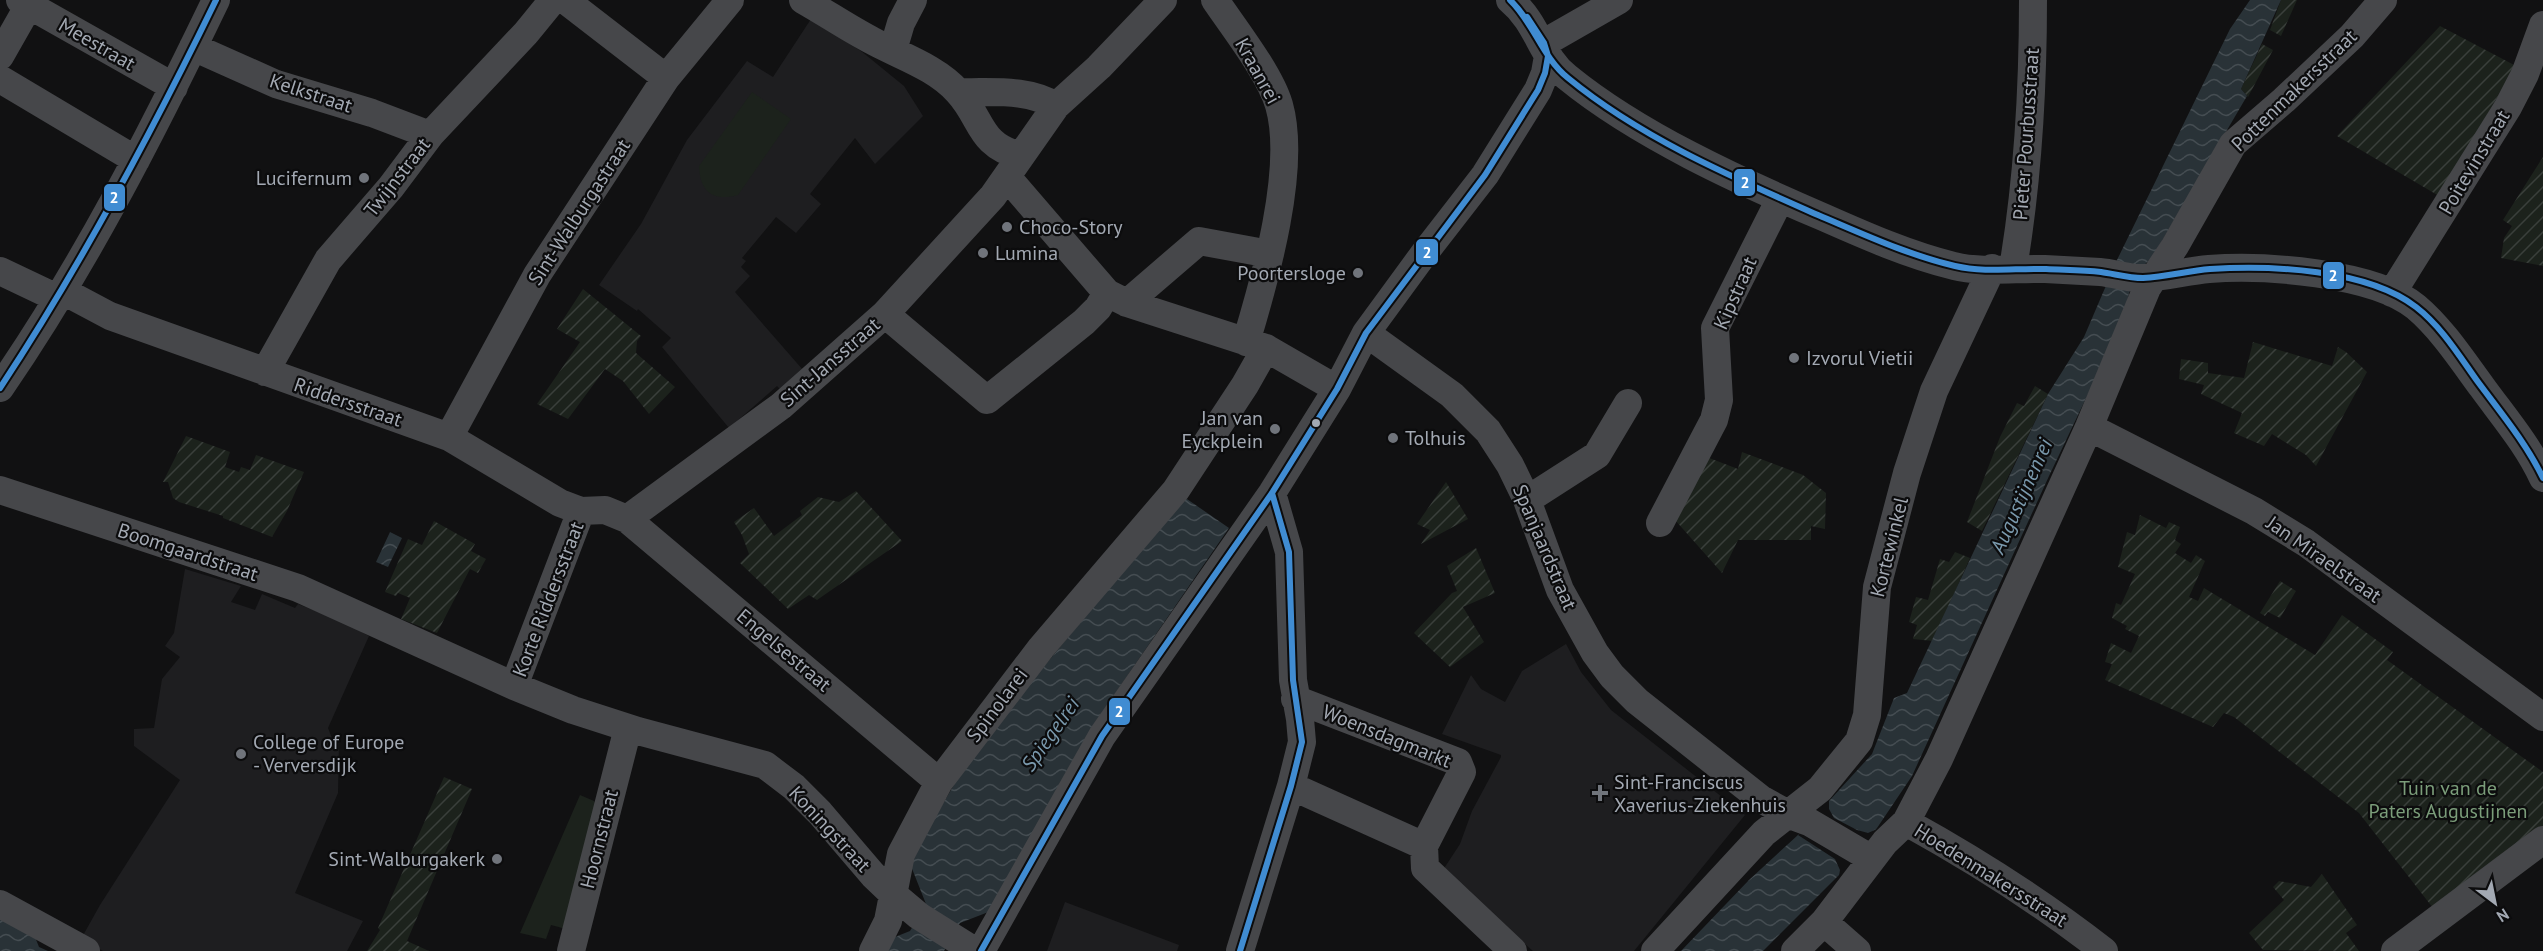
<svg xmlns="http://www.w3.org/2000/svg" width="2543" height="951" font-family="'PT Sans',sans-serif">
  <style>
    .built { fill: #1e1e20 }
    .grass { fill: #1c221c }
    .garden { fill: url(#garden-furrows) }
    .water { fill: url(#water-waves) }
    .pier { fill: #111112 }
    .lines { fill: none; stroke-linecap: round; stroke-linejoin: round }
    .minor { stroke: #46474a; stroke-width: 28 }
    .bus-1-casing { stroke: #0c0c0d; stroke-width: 10 }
    .bus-1 { stroke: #408cd2; stroke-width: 6 }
    .poi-dot { fill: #70747b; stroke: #0c0c0d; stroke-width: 2 }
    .bus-dot { fill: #a3a9b3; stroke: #0c0c0d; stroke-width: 2 }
    .labels { text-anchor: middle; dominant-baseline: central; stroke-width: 4.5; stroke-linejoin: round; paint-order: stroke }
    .street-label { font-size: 20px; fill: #a3a9b3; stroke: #0c0c0d }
    .poi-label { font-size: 20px; fill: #a3a9b3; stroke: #0c0c0d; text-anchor: start }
    .park-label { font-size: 20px; fill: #7b9d7a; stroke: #0c0c0d }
    .water-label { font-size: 21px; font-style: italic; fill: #7a99ad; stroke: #0c0c0d }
    .line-badge { stroke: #0c0c0d; stroke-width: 2 }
    .badge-label { font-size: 16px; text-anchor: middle; font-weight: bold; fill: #fff }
  </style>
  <defs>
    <pattern id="garden-furrows" width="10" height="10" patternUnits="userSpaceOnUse" patternTransform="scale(1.5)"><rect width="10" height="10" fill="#1c221c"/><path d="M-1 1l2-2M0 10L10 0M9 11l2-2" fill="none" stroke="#3a3f3b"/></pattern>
    <pattern id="water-waves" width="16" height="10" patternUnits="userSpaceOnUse" patternTransform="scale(1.5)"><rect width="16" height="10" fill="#293237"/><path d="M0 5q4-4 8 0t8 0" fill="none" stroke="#454d52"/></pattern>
  </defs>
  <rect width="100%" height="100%" fill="#111112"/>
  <path class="built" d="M 811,19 L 861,51 L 904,86 L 923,116 L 875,164 L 855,138 L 810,194 L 821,204 L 796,233 L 776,217 L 742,258 L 746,261 L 741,267 L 750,276 L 735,292 L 803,370 L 780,389 L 777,386 L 729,428 L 662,347 L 671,338 L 638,309 L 637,311 L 599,285 L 641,224 L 687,140 L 747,61 L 773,77 Z
    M 185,569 L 241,586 L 231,602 L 255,610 L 262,594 L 295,608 L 298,604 L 346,623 L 369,636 L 328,728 L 333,741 L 339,743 L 338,793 L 295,893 L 363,921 L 347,951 L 103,951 L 81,939 L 100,905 L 180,780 L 134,746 L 134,729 L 154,728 L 162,679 L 180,657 L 165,646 L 174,633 Z
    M 1566,644 L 1581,672 L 1611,710 L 1745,815 L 1634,951 L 1533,951 L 1473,899 L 1470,891 L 1443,870 L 1460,844 L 1472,811 L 1501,757 L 1501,755 L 1442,734 L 1471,675 L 1481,689 L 1505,702 L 1522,671 Z
    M 1065,902 L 1179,945 L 1177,951 L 1047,951 Z"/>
  <path class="grass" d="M 752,92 L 791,119 L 738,195 C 712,202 700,191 699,166 Z
    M 580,795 L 594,801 L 598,809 L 570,930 L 551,925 L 546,939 L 520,933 Z"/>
  <path class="garden" d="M 2281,0 L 2297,0 L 2281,36 L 2270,30 Z
    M 2440,26 L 2516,66 L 2439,196 L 2337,136 Z
    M 2262,44 L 2273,50 L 2248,97 L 2241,89 Z
    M 2543,157 L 2543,266 L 2501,258 L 2504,238 L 2512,226 L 2503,220 Z
    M 583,289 L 641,336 L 637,341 L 636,353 L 675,387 L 649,414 L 623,381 L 605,369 L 568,419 L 537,404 L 580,342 L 557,329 Z
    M 2253,342 L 2332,366 L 2338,347 L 2346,352 L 2367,372 L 2316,466 L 2306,455 L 2272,434 L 2264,446 L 2234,433 L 2242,413 L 2201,394 L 2204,385 L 2179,379 L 2181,359 L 2208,363 L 2208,373 L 2244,378 Z
    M 2035,386 L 2048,394 L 1982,531 L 1967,522 L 2000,437 L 2017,403 L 2024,406 Z
    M 186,436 L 230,452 L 225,467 L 239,472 L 241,467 L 250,470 L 256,455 L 304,472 L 287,511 L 272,537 L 223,518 L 223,516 L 179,502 L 173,498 L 168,482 L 163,482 Z
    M 1742,452 L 1803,475 L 1826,493 L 1825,529 L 1811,526 L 1811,540 L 1738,540 L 1722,573 L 1675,520 L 1704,456 L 1738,469 Z
    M 1446,482 L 1468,519 L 1421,544 L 1430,530 L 1417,524 Z
    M 856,491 L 902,541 L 817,600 L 809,595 L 788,609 L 740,563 L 749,554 L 742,535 L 734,522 L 754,508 L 774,536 L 802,515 L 800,511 L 818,497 L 839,502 Z
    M 2140,515 L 2166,528 L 2169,522 L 2180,527 L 2175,540 L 2181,544 L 2175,553 L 2191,563 L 2196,555 L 2205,561 L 2189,597 L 2198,601 L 2204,588 L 2315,655 L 2342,615 L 2393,652 L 2387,660 L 2543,772 L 2543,829 L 2433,908 L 2359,813 L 2234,717 L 2224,713 L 2213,727 L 2105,680 L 2112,664 L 2105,662 L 2111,643 L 2131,653 L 2139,636 L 2125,629 L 2127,626 L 2112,618 L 2116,603 L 2121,605 L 2135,574 L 2118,567 L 2127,532 L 2135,535 Z
    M 434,521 L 475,544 L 471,551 L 486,559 L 478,573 L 470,569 L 437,633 L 401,619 L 410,598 L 398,593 L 396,596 L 385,592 L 408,539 L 422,545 Z
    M 1476,548 L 1495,593 L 1463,607 L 1484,642 L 1450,667 L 1414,633 L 1452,593 L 1457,591 L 1447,566 Z
    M 1955,552 L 1970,558 L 1933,641 L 1913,639 L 1917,625 L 1909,622 L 1916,597 L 1928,600 L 1940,559 L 1949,562 Z
    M 2280,581 L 2296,591 L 2280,618 L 2268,612 L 2265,616 L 2260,613 Z
    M 444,777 L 472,789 L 407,941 L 429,951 L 367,951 L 380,930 L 378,928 Z
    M 2322,874 L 2357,925 L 2346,933 L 2359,951 L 2263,950 L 2249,933 L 2284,900 L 2273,887 L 2279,881 L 2311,887 Z"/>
  <path class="water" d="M 2250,0 L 2281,0 L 2241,89 L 2247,96 L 2152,258 C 2136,270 2126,293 2127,312 L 2049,476 L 1912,776 L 1877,828 L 1840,874 L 1763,951 L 1681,951 L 1749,880 L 1798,835 L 1872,754 L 1894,698 L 1907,693 L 2048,394 L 2084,337 L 2117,260 L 2230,29 Z
    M 1184,497 L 1229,528 L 1092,727 L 991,911 L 960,923 L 944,951 L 884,951 L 890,939 L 910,931 L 926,904 L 909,861 L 974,751 Z
    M 390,532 L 402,538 L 388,567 L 376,562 Z
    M 0,916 L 35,937 L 39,947 L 48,951 L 0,951 Z"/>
  <path class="pier" d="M 1829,799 L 1829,809 L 1834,818 L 1857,830 L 1868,833 L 1877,829 L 1839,876 L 1840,870 L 1835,859 L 1798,835 Z"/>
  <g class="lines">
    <path class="minor" d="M 20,0 L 174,87
      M 565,0 L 666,78
      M 803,0 C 826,13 848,28 871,40 C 900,56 936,67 958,92 C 983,119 978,145 1021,156
      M 1215,0 C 1234,28 1270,74 1279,105 C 1297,168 1265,279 1246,342
      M 1510,0 C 1539,24 1540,56 1567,77 C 1638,135 1739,181 1823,217 C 1866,236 1909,255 1954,266 C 1980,273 2018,268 2045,269 C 2064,270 2082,271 2100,272 C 2112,273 2124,277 2136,278 C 2160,279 2185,271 2209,269 C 2263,265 2373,272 2416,307 C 2442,329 2462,360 2482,387 C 2503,416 2528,445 2543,478
      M 1544,43 L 1619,0
      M 193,47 L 276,84 L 372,113 L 430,135
      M 893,50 L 901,23 L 913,0
      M 0,56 L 29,5
      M 0,79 L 136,160
      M 959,92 C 992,93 1027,88 1056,106
      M 1007,177 L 1107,293 L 1127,303 L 1266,348 L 1337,389
      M 2013,268 C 2028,179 2033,90 2033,0
      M 0,271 L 59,299
      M 63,291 L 110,316 L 449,437 L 560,503 L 581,511 L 605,510 L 627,519 L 939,782
      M 2392,293 L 2508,107 L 2525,74 L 2543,25
      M 1127,303 L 1199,241 L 1270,254
      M 885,314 L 987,400 L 1084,322 L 1098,308 L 1107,293
      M 1366,333 L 1452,395 L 1488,431 L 1510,465 L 1527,500 L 1560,590 L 1595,653 L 1612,676 L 1637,701 L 1761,799 L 1790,815 L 1809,822 L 1872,859
      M 265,372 L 328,260 L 391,187 L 430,135 L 526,33 L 553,0
      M 0,388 C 84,266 152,133 216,0
      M 2089,427 L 2254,511 L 2306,543 L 2543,717
      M 449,437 L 537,275 L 666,78 L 730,0
      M 0,490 L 298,588 L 514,686 L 573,710 L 638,731 L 765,765 L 794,787 L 820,813 L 873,875 L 894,895 L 919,916 L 975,951
      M 1527,500 L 1597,455 L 1628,403
      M 627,519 L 781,406 L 885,314 L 993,196 L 1056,106 L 1099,67 L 1163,0
      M 1660,523 L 1714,420 L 1719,400 L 1715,328 L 1780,199
      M 514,686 L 581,511
      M 1291,786 L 1424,846 L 1462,772 L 1458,762 L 1295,699
      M 1906,822 C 1975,860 2041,902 2104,951
      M 1424,846 L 1425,868 L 1513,951
      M 0,904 L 86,951
      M 1824,922 L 1857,951
      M 571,951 L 628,728
      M 873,951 L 888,921 L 901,854 L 939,782 L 1041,648 L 1176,490 L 1245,385 L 1266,348
      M 981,951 L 1102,736 L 1272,493 L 1337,389 L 1366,333 L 1426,251 L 1485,175 L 1538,90 L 1545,73 L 1548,56
      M 1240,951 L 1291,786 L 1302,742 L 1300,719 L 1293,680 L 1289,552 L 1272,493
      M 1655,951 L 1764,833 L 1820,789 L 1859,741 L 1867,715 L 1877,587 L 1907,473 L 1934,391 L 1992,268
      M 1795,951 L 1824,922 L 1885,842 L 1906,822 L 1939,759 L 2089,427 L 2147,288 L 2175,246 L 2233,144 L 2284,100 L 2352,36 L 2383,0
      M 2395,951 L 2543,840"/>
    <defs>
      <path id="bus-1" d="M 1510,0 C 1534,23 1542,57 1568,78 C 1641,138 1732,177 1818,215 C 1863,234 1908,255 1955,266 C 1985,273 2016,268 2046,269 C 2065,270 2083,270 2101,272 C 2115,274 2129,278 2143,278 C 2166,277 2187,271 2210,269 C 2270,265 2367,269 2416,307 C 2442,327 2460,357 2478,382 C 2501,413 2526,443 2543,478
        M 0,388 C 82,264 151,134 216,0
        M 981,951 L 1102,736 L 1272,493 L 1337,389 L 1366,333 L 1485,175 L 1538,90 L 1545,73 L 1548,56 L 1544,43 L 1527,17
        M 1240,951 L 1291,786 L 1302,742 L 1293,680 L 1289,552 L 1272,493"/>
    </defs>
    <use href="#bus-1" class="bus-1-casing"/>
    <use href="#bus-1" class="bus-1"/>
  </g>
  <g class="poi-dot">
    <circle cx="364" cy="178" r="6"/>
    <circle cx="1007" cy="227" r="6"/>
    <circle cx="983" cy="253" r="6"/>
    <circle cx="1358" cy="273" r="6"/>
    <circle cx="1794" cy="358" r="6"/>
    <circle cx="1275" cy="429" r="6"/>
    <circle cx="1393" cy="438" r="6"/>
    <circle cx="241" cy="754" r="6"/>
    <path d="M1597 784h6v6h6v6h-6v6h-6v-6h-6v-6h6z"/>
    <circle cx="497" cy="859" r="6"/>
  </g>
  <circle class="bus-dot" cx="1316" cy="423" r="5"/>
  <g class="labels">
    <g class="street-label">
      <text transform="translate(97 44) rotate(30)">Meestraat</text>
      <text transform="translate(1258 71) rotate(61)">Kraanrei</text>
      <text transform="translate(2294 90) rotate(-44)">Pottenmakersstraat</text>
      <text transform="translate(311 93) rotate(18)">Kelkstraat</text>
      <text transform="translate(2026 134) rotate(-86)">Pieter Pourbusstraat</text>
      <text transform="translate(2474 162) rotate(-59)">Poitevinstraat</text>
      <text transform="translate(397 177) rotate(-52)">Twijnstraat</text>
      <text transform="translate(579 212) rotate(-57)">Sint-Walburgastraat</text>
      <text transform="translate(1735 293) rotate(-66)">Kipstraat</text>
      <text transform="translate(830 362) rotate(-41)">Sint-Jansstraat</text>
      <text transform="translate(348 402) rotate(19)">Riddersstraat</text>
      <text transform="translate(1545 547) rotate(67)">Spanjaardstraat</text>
      <text transform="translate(1889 547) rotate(-76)">Kortewinkel</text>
      <text transform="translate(188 552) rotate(18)">Boomgaardstraat</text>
      <text transform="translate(2324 559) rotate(35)">Jan Miraelstraat</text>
      <text transform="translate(548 599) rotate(-69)">Korte Riddersstraat</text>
      <text transform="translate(784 650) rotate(40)">Engelsestraat</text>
      <text transform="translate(997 705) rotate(-53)">Spinolarei</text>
      <text transform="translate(1387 736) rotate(22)">Woensdagmarkt</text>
      <text transform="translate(830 829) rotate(47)">Koningstraat</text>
      <text transform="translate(599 839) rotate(-76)">Hoornstraat</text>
      <text transform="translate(1991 875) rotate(32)">Hoedenmakersstraat</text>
    </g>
    <g class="poi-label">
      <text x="352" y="178" text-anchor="end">Lucifernum</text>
      <text x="1019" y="227">Choco-Story</text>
      <text x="995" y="253">Lumina</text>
      <text x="1346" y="273" text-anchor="end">Poortersloge</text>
      <text x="1806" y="358">Izvorul Vietii</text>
      <text x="1263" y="418" text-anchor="end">Jan van<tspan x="1263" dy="23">Eyckplein</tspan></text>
      <text x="1405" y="438">Tolhuis</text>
      <text x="253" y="742">College of Europe<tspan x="253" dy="23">- Verversdijk</tspan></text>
      <text x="1614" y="782">Sint-Franciscus<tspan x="1614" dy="23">Xaverius-Ziekenhuis</tspan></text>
      <text x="485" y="859" text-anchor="end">Sint-Walburgakerk</text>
    </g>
    <g class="park-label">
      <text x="2448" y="788">Tuin van de<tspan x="2448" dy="23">Paters Augustijnen</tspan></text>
    </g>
    <g class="water-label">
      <text transform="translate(2021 496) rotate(-66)">Augustijnenrei</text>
      <text transform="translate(1050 734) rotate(-55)">Spiegelrei</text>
    </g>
  </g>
  <g class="line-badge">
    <rect x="1733" y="168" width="23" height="29" rx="6" fill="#408cd2"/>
    <rect x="103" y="183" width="23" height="29" rx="6" fill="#408cd2"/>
    <rect x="1415" y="238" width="24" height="28" rx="6" fill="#408cd2"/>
    <rect x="2322" y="261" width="23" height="29" rx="6" fill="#408cd2"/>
    <rect x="1108" y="697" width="23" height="29" rx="6" fill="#408cd2"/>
  </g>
  <g class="badge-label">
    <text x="1745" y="188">2</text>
    <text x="114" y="203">2</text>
    <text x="1427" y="258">2</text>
    <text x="2333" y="281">2</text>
    <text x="1119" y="717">2</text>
  </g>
  <g transform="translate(2495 903) rotate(148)" stroke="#0c0c0d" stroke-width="4.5" paint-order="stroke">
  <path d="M0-4.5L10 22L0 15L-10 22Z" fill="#a3a9b3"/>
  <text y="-9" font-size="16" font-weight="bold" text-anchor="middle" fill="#a3a9b3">N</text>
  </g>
</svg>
